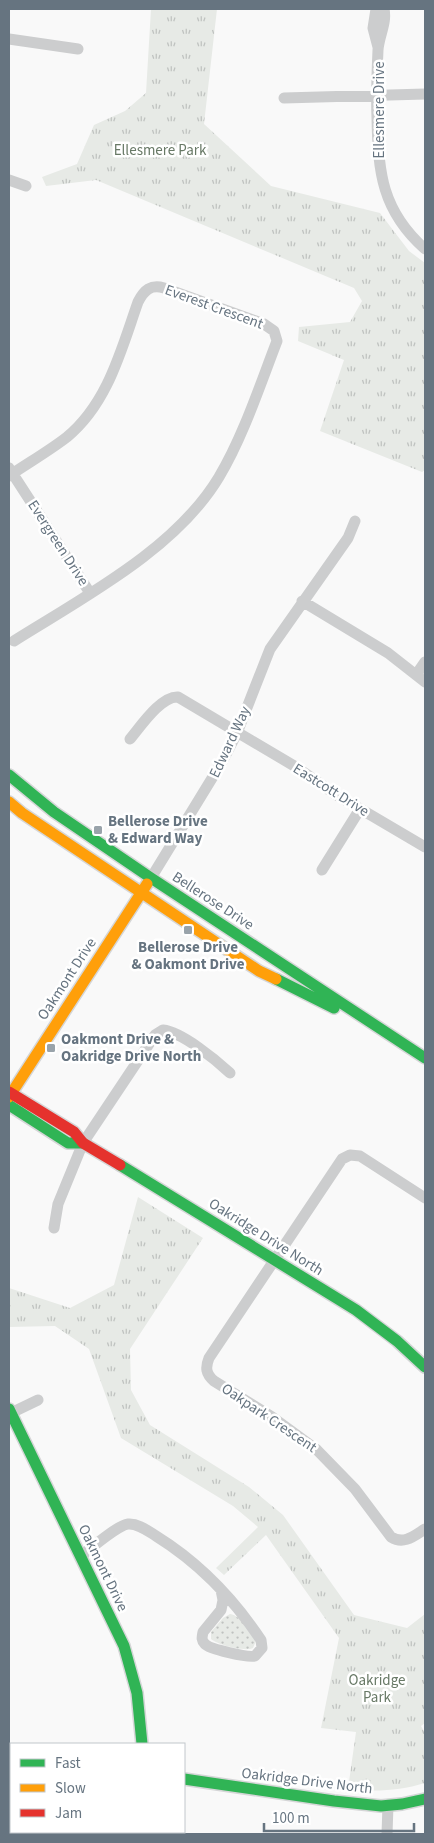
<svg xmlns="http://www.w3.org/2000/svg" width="434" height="1843" font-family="'Source Sans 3',sans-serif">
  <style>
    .grass { fill: url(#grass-dots) }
    .park { fill: url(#park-tufts) }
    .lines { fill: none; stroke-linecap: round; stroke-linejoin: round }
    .fast-casing { stroke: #d5d6d7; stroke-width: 14 }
    .slow-casing { stroke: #d5d6d7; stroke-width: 14 }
    .jam-casing { stroke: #d5d6d7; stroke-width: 14 }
    .street { stroke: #cccdce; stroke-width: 11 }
    .fast { stroke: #30b455; stroke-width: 11 }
    .slow { stroke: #ff9f0a; stroke-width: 11 }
    .jam { stroke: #e5322d; stroke-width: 11 }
    .poi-dot { fill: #99a3aa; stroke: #fff; stroke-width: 2 }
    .labels { text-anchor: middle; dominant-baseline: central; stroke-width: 5; stroke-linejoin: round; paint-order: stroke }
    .street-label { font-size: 15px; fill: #667480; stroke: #fff }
    .park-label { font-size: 15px; fill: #687966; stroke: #fff }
    .poi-label { font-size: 15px; font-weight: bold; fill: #667480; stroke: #fff; text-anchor: start }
  </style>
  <defs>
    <pattern id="grass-dots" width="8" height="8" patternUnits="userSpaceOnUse" patternTransform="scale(1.25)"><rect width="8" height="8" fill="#e7eae6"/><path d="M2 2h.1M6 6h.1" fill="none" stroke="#bfc2c0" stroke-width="1.8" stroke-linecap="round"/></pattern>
    <pattern id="park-tufts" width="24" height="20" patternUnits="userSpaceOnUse" patternTransform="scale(1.25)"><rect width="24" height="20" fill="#e7eae6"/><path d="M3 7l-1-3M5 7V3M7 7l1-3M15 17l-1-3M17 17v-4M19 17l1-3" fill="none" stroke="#bfc2c0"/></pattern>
  </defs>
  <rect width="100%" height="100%" fill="#f9f9f9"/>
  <path class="grass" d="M 230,1614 C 242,1616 249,1632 256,1641 L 253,1648 C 245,1652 218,1645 211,1639 L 211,1632 L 223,1618 Z"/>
  <path class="park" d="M 151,9 L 217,9 L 204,124 L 271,186 L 380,213 L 409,251 L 425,263 L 425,470 L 422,472 L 320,431 L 344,360 L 298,341 L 299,327 L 350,322 L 362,301 L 354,288 L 96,180 L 46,186 L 42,177 L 77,164 L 94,125 L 125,111 L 146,93 Z
    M 138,1197 L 203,1238 L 130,1349 L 131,1390 L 150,1425 L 249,1487 L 283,1515 L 354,1615 L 407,1628 L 425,1614 L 425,1723 L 421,1726 L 425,1733 L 425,1783 C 399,1791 375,1792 348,1789 L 356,1732 L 321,1728 L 339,1638 L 266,1535 L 224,1575 L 216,1568 L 258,1527 L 233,1506 L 121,1438 L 89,1349 L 55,1326 L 9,1327 L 9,1288 L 70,1308 L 114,1285 Z"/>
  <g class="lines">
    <defs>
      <path id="fast" d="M 9,775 L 54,812 L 151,878 L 425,1058
        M 276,979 L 334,1008
        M 9,1105 L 68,1143 L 83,1143
        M 120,1165 L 356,1310 L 397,1341 L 425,1367
        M 9,1409 L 124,1646 L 137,1693 L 142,1744
        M 184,1779 L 334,1801 L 381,1806 L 402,1804 L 425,1799
        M 130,1834 L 131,1832"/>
      <path id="slow" d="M 9,802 L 22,813 L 259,971 L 276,979
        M 9,1097 L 147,884"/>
      <path id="jam" d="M 9,1092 L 74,1132 L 83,1143 L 120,1165"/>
    </defs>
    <use href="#fast" class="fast-casing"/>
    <use href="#slow" class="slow-casing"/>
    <use href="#jam" class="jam-casing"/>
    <path class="street" d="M 376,9 L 373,28 L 378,47
      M 384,9 C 387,23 379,36 378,50 C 377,72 376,95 377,118 C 378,172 382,211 425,249
      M 9,39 L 78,49
      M 284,98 L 425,94
      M 9,180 L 26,186
      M 9,468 L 90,593
      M 9,476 C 28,463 49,451 67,437 C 108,403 121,350 138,302 C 144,290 151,284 164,288 L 264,324 L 274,331 L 277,341 C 260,385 243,437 219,477 C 176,549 84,597 14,641
      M 302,601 L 388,653 L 425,682
      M 416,675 L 425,662
      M 130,739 C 141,726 161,696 178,697 L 296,767 L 335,794 L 425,847
      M 322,870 L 360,809
      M 151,878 L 222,762 L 237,733 L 270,649 L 348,538 L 355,521
      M 425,1198 L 360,1156 L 350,1155 L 342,1159 L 209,1358 C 205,1368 206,1374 214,1381 L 272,1417 L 317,1450 L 355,1489 L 391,1537 C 404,1545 414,1536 425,1529
      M 54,1228 L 58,1204 L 83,1143 L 155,1035 L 163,1030 C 182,1032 216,1060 230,1073
      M 11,1413 L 38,1400
      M 81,1556 C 90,1549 118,1525 128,1524 C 138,1523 148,1531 156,1536 C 198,1562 233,1598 261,1640 L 262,1648 L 255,1656 C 248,1658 209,1649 205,1644 C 201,1640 202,1637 203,1632 L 221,1610 L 223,1600 L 221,1590
      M 9,1811 L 11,1818
      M 17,1832 L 19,1834
      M 387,1834 L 388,1805"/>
    <use href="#fast" class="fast"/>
    <use href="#slow" class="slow"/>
    <use href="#jam" class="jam"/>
  </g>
  <g class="poi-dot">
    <rect x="93" y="825" width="10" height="10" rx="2.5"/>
    <rect x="183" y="925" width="10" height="10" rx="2.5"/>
    <rect x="46" y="1043" width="10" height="10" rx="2.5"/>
  </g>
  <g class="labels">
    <g class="street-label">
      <text transform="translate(379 110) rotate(-90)">Ellesmere Drive</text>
      <text transform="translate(214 307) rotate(20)">Everest Crescent</text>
      <text transform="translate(58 543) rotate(57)">Evergreen Drive</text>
      <text transform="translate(230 742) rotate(-65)">Edward Way</text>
      <text transform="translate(331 790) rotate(32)">Eastcott Drive</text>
      <text transform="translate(213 901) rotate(33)">Bellerose Drive</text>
      <text transform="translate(67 979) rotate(-57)">Oakmont Drive</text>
      <text transform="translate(266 1237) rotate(32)">Oakridge Drive North</text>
      <text transform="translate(269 1418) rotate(34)">Oakpark Crescent</text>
      <text transform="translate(103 1568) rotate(64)">Oakmont Drive</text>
      <text transform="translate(307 1781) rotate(7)">Oakridge Drive North</text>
    </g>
    <g class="park-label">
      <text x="160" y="150">Ellesmere Park</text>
      <text x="377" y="1680">Oakridge<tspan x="377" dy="17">Park</tspan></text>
    </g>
    <g class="poi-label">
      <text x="108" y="821">Bellerose Drive<tspan x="108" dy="17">&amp; Edward Way</tspan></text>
      <text x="188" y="947" text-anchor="middle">Bellerose Drive<tspan x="188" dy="17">&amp; Oakmont Drive</tspan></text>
      <text x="61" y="1039">Oakmont Drive &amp;<tspan x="61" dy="17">Oakridge Drive North</tspan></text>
    </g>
  </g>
  <rect width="434" height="1843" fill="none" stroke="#667480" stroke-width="20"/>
  <rect x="10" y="1743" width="175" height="90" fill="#ffffff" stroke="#c2c7cc"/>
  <rect x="20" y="1759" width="25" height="8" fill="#30b455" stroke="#c2c7cc"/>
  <text x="55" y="1768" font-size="15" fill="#667480">Fast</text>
  <rect x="20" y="1784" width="25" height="8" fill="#ff9f0a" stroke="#c2c7cc"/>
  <text x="55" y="1793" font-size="15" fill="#667480">Slow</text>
  <rect x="20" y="1809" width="25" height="8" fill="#e5322d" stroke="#c2c7cc"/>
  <text x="55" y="1818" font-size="15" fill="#667480">Jam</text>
  <path d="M264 1823v8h150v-8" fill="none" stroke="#667480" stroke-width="2.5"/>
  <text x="272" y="1823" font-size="15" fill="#667480" stroke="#ffffff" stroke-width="4" paint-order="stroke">100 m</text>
</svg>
